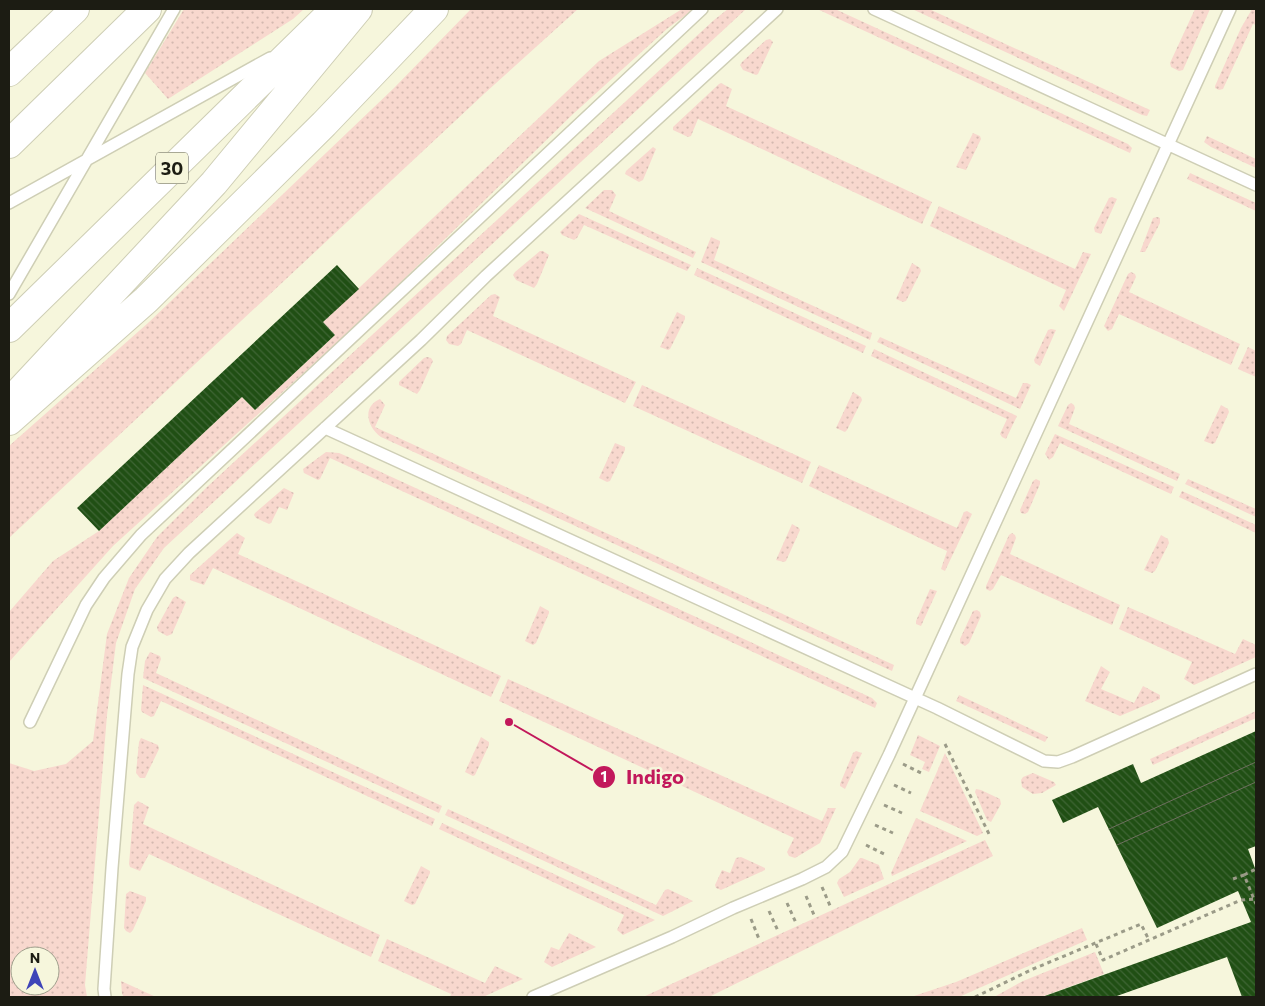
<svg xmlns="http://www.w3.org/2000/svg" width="1265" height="1006" font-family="Commissioner,sans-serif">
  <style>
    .grass { fill: url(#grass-dots); fill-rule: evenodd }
    .building { fill: url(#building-back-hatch) }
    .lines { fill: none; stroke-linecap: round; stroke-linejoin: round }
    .lane-casing { stroke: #ceceb5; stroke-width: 14 }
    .highway-casing { stroke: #ceceb5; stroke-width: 30 }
    .path { stroke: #9b9b88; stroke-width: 3; stroke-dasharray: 4 4; stroke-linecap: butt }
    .lane { stroke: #fff; stroke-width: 11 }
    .highway { stroke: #fff; stroke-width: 28 }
    .tram { stroke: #6f6f60; stroke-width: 1 }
    .labels { text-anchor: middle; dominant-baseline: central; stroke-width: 5; stroke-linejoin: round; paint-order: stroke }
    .shield { fill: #f6f6dc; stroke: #5d5d4f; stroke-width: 1 }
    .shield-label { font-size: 18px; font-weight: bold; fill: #1c1c13 }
    .leader { fill: none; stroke: #c2185b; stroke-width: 2 }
    .callout-dot { fill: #c2185b; stroke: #f6f6dc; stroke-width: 2 }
    .mark-label { font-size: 15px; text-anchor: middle; font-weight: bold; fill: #fff }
    .callout-label { font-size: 20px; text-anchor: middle; font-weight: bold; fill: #c2185b; stroke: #f6f6dc; stroke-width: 5; stroke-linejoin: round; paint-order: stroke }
  </style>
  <defs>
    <pattern id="grass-dots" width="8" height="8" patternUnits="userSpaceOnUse" patternTransform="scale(1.25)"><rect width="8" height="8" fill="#f8d8ce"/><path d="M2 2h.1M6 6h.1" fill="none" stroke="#d4b9b0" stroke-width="1.8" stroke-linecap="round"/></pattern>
    <pattern id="building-back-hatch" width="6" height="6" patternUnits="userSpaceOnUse" patternTransform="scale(1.25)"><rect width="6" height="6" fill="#204f14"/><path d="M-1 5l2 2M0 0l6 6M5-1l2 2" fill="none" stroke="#3f6535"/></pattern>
  </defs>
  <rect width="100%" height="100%" fill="#f6f6dc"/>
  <path class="grass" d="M 184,9 L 304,9 L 293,19 L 168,99 L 145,73 Z
    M 471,9 L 578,9 L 485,93 L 9,538 L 9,446 L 148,323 L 394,88 Z
    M 682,9 L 694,9 L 668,28 L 572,115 L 364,318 L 113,546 L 9,662 L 9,612 L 53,561 L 99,531 L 242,397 L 255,410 L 335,335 L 323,322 L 599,61 Z
    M 728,9 L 746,9 L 164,548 L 135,589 L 116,643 L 107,715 L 85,985 L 87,997 L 9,997 L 9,763 L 34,771 L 66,764 L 93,741 L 107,634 L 129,578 L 157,537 L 207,487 L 714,20 ZM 20,956 L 50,956 L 50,986 L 20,986 Z
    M 817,9 L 835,9 L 1128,144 L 1132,148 L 1130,153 Z
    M 912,9 L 929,9 L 1150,110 L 1147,116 L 1142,115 Z
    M 1195,9 L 1210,9 L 1183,70 L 1179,71 L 1171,67 L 1170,63 Z
    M 1252,9 L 1256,9 L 1256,25 L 1253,24 L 1223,89 L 1219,90 L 1215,88 L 1215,86 L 1241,28 Z
    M 770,39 L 773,42 L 758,74 L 756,75 L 743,70 L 740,65 L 742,62 L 766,40 Z
    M 721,83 L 732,89 L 726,106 L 932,202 L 922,224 L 698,119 L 691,136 L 688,137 L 673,130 L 673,127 L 719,84 Z
    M 973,133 L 980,136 L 981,139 L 966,170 L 956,167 Z
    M 1207,136 L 1256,159 L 1256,168 L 1211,147 L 1204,142 Z
    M 653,147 L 656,149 L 643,180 L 639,182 L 625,174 L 626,171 Z
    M 1190,173 L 1256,203 L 1256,211 L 1187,179 Z
    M 604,190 L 612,190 L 616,195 L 609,211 L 696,252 L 693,258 L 585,208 Z
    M 1112,197 L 1117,199 L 1101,234 L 1095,232 L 1094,228 L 1109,198 Z
    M 939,206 L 1075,269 L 1083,252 L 1091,254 L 1064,311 L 1059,306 L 1066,290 L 930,226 Z
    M 579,214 L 691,265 L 687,271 L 584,225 L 577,238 L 574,240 L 562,235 L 560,232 Z
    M 1157,217 L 1160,218 L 1160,223 L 1145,252 L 1140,252 L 1153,218 Z
    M 711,237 L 720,241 L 720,243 L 714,260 L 872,333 L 870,340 L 701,262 Z
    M 540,251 L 543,251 L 549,255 L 537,284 L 534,288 L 516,280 L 513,275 L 515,272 Z
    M 912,263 L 920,268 L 921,271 L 906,301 L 903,302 L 896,299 Z
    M 697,268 L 866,346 L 863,353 L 694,275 Z
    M 1131,272 L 1135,274 L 1136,277 L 1129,292 L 1240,344 L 1231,365 L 1119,314 L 1112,329 L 1108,331 L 1104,326 L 1128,274 Z
    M 495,294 L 500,297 L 493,316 L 636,382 L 625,403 L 467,330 L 461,344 L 458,346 L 449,344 L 446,340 L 447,336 L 491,295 Z
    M 677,312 L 685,316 L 685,319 L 670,349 L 668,350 L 660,347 Z
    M 1051,329 L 1056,330 L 1040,366 L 1035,363 L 1034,360 L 1048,330 Z
    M 880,337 L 1016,398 L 1023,383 L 1027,383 L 1031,385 L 1020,409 L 877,342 Z
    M 1248,347 L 1256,351 L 1256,377 L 1238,369 Z
    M 874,349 L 1017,416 L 1006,439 L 1002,437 L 1000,434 L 1007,419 L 871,356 Z
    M 427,357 L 431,358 L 433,361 L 420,390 L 417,394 L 399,385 L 399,382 L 401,380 L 424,358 Z
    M 642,385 L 811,462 L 802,483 L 633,406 Z
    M 853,392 L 861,397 L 862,400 L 847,430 L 845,432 L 836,428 Z
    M 380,399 L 385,405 L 375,427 L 894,665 L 892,671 L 381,437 C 368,428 361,407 380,399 Z
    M 1071,403 L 1074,405 L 1075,408 L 1069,424 L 1180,474 L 1177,481 L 1058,426 L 1068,405 Z
    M 1221,405 L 1228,409 L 1229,412 L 1215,443 L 1212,444 L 1204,441 Z
    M 1055,434 L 1174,487 L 1171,494 L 1060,443 L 1053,457 L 1049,460 L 1045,454 Z
    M 615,443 L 625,447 L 625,450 L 610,481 L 607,482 L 599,478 Z
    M 326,452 L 339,453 L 346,456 L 872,698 L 877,703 L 875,708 L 330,458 L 320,479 L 318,480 L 304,473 L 303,469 Z
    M 819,465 L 957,528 L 964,512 L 967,511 L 972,514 L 945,571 L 941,569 L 947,551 L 809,486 Z
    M 1036,479 L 1040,481 L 1040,484 L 1028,512 L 1025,514 L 1021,513 L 1020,510 L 1033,481 Z
    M 1188,479 L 1256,509 L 1256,517 L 1185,484 Z
    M 284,488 L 294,493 L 287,510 L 279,507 L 271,523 L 269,524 L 256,518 L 254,515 L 255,513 Z
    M 1182,491 L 1256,525 L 1256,533 L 1179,497 Z
    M 792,524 L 799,528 L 800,530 L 786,561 L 784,562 L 776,560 Z
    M 237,533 L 245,538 L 238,554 L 501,676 L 491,697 L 213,568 L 204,585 L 190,580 L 190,575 Z
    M 1012,533 L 1015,535 L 1016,538 L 1010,554 L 1120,605 L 1112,625 L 1001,575 L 993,589 L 990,591 L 986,589 L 986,586 L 1009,535 Z
    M 1161,535 L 1168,539 L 1169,543 L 1155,571 L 1152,573 L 1144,570 Z
    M 930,589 L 937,591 L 921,626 L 916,624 L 916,621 Z
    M 176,596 L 186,602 L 172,634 L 167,636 L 158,631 L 157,627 L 173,598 Z
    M 540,606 L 549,611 L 549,613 L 536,643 L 533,645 L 525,641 Z
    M 1128,607 L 1235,654 L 1243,639 L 1256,645 L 1256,657 L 1194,685 L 1184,679 L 1192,662 L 1119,629 Z
    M 977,610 L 980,612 L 981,616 L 969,643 L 965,646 L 960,643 L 960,639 L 973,611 Z
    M 150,652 L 160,656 L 161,659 L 156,673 L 442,806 L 439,813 L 143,678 L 145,661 Z
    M 1101,666 L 1110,672 L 1101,689 L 1134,703 L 1143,686 L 1160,695 L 1160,699 L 1120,716 L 1085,701 Z
    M 508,679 L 822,821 L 828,808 L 836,808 L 820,843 L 795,858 L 789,856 L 787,852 L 794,838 L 499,701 Z
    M 143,685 L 435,819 L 432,826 L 161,701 L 154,716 L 151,717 L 142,712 L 141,710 Z
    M 959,695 L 1048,737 L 1045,742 L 956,701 Z
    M 1256,711 L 1256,718 L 1153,765 L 1150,759 Z
    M 918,735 L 940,746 L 929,772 L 922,769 L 925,762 L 910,755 Z
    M 481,737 L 489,742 L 489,745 L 475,775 L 473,776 L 465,772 Z
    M 141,738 L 158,745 L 159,749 L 145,778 L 140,778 L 136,773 L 139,742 Z
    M 856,751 L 862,753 L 845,789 L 840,786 L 840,784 L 853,753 Z
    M 945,753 L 983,833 L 977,836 L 920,811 Z
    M 1033,773 L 1054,782 L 1056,785 L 1042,793 L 1033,794 L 1022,787 L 1021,780 L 1023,777 Z
    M 976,789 L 981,790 L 1000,799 L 1001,804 L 991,822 L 987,820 L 975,792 Z
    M 138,801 L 149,807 L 143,824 L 380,935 L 371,957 L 149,854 L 140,871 L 130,867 L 129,864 L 134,805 Z
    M 448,809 L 656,905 L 665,890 L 668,889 L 693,901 L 663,916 L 445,815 Z
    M 916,818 L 967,841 L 892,876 L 891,873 Z
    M 442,823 L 655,920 L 623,935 L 617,930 L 624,915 L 439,829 Z
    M 985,840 L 993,856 L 709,997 L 643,997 Z
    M 741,857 L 765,868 L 765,870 L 721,890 L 716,888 L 715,885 L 722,870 L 730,873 L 736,858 Z
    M 860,858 L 862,858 L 879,865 L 884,879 L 844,897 L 837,883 L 839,879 L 850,872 Z
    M 421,866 L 430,871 L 430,873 L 415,904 L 412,905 L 404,901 Z
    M 130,891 L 146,897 L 146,901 L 133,930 L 130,933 L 126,931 L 124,928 L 126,894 Z
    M 1082,928 L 1087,940 L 959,997 L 911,997 L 956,982 Z
    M 569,933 L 596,947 L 552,967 L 544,962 L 551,947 L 559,950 Z
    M 387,939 L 485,983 L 495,966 L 523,979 L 483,997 L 450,997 L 451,994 L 378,961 Z
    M 1095,952 L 1104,974 L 1041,997 L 994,997 L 1023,981 Z
    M 121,981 L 156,997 L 124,997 L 122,994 Z"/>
  <path class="building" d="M 337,265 L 359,289 L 323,322 L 335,335 L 255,410 L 242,397 L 99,531 L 77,508 Z
    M 1256,731 L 1256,846 L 1248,849 L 1256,871 L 1256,997 L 1242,997 L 1227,957 L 1114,997 L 1042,997 L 1251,922 L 1238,891 L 1157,928 L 1098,807 L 1063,823 L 1052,800 L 1133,764 L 1141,783 Z"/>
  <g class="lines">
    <defs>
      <path id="lane" d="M 874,9 L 1256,185
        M 9,203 L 270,58
        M 9,294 L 174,9
        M 325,428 L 937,708 L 1044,761 L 1058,762 L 1072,757 L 1256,674
        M 30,722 L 86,605 L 104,578 L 141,535 L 702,9
        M 105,997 L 104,989 L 112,868 L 128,674 L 132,647 L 147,610 L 165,579 L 189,553 L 421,340 L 486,276 L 777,9
        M 533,997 L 672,937 L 733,908 L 802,879 L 826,867 L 842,852 L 889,755 L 1230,9"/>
      <path id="highway" d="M 9,72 L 75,9
        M 9,144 L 147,9
        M 9,328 L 335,9
        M 17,394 L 214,183 L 358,9
        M 9,421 L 146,300 L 324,124 L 434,9"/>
    </defs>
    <use href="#lane" class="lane-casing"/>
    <use href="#highway" class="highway-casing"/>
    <path class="path" d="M 945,744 L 990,836
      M 903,764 L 921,773
      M 894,785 L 911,793
      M 884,805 L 902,813
      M 875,825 L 893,833
      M 866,845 L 884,854
      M 1244,875 L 1256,869
      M 1233,879 L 1244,875 L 1256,904
      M 822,887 L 831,908
      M 806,896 L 814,915
      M 787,903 L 796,923
      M 769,911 L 778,931
      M 751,919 L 759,939
      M 1096,944 L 1103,960 L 1241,900 L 1256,899
      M 975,997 L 1033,969 L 1141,924 L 1149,940"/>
    <use href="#lane" class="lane"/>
    <use href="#highway" class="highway"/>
    <path class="tram" d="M 1109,829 L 1256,762
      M 1117,845 L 1256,782"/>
  </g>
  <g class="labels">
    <rect class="shield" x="156" y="152.5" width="32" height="31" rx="4"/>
    <g class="shield-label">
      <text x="172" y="168">30</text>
    </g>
  </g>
  <path class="leader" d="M509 722L604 777"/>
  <g class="callout-dot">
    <circle cx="509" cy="722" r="5"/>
    <circle cx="604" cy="777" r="12"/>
  </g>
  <g class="mark-label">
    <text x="604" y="782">1</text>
  </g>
  <g class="callout-label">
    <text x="655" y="784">Indigo</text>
  </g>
  <rect width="1265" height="1006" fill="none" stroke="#1c1c13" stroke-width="20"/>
  <g transform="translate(35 971)"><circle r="24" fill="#f6f6dc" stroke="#9f9f8c"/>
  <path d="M0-4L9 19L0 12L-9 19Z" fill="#3e44b8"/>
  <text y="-8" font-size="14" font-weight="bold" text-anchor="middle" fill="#1c1c13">N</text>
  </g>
</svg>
